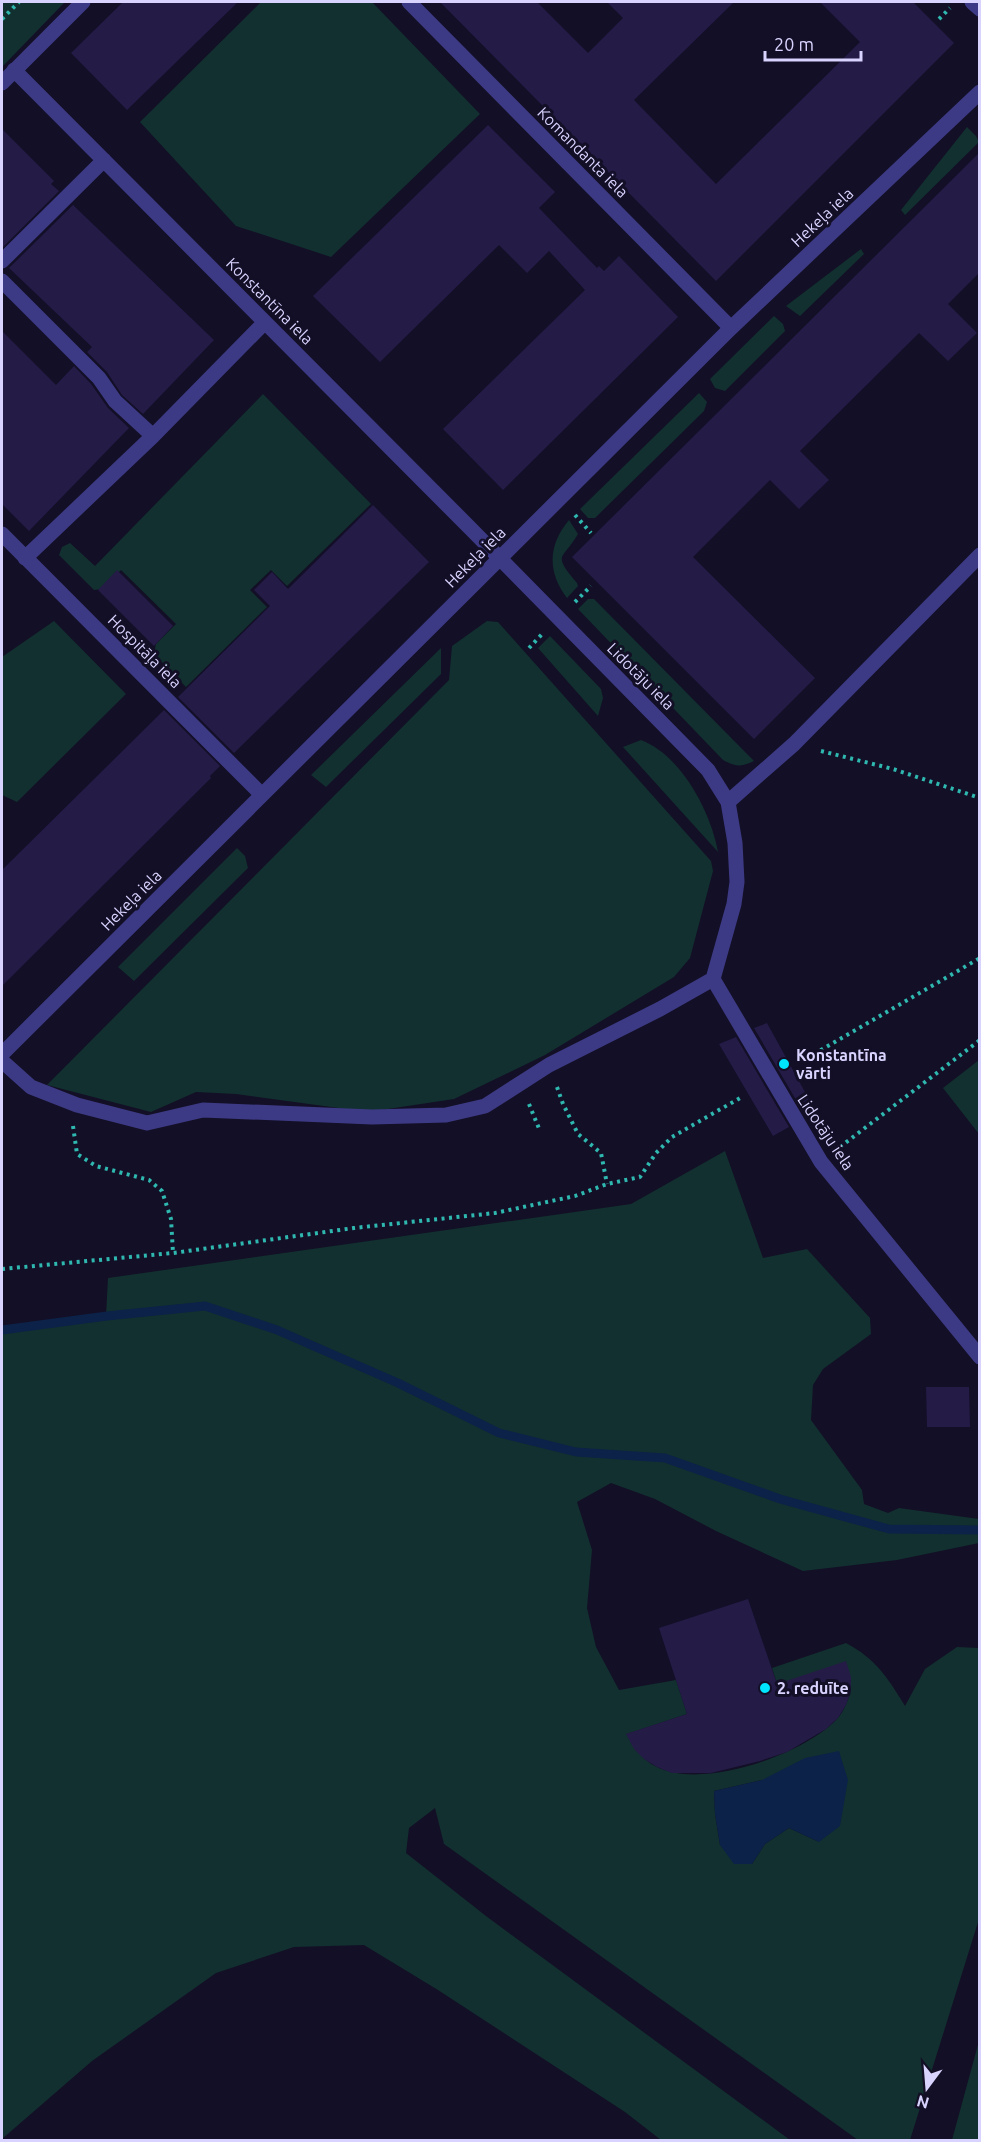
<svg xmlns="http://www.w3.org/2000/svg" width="981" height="2142" font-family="Ubuntu,sans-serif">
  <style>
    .green { fill: #12302f; fill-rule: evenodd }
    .water { fill: #0c2248 }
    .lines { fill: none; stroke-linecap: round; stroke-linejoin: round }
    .stream { stroke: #0c2248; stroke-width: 9 }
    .building { fill: #241b47 }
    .path { stroke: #2fb8b0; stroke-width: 4; stroke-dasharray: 3 4.5; stroke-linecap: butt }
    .minor { stroke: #3d3a85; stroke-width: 15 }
    .poi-dot { fill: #00e5ff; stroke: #130f26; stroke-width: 2 }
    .labels { text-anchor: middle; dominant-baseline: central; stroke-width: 6; stroke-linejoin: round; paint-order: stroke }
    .street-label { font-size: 16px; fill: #d9d4ff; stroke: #130f26 }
    .poi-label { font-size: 16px; font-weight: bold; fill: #d9d4ff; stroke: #130f26; text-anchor: start }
  </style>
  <rect width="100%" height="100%" fill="#130f26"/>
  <path class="green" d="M 2,2 L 65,2 L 2,67 Z
    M 261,2 L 372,2 L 480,114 L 331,257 L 236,226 L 140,122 Z
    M 967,127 L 976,136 L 979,142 L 905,215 L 901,210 Z
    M 861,249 L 864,254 L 800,316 L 786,306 Z
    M 774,316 L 783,324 L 785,331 L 725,391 L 715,388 L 710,379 Z
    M 699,393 L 707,402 L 704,411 L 595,518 L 588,518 L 580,509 Z
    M 263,394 L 371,504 L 287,586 L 271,570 L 250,590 L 267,607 L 186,687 L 154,654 L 156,644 L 176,624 L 121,570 L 101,589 L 94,590 L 59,555 L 62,547 L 70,543 L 95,566 Z
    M 569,520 L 578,534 C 562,561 552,553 577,583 L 578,586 L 567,598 C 547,572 548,545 569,520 Z
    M 588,599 L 594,599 L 754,761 C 741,767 736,767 723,760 L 578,609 Z
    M 54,621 L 126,694 L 17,802 L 2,795 L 2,657 Z
    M 487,621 L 498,622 L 711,861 L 713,871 L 690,958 L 674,977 L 545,1055 L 454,1099 L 368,1112 L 236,1094 L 196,1092 L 151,1112 L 47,1085 L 449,680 L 452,646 Z
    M 550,636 L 601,689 L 603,698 L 598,716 L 538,648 Z
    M 441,648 L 441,674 L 326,787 L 311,775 Z
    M 641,740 C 681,755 711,812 718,852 L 623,747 Z
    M 237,848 L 245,856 L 248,868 L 134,981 L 118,967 Z
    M 979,1060 L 979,1134 L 943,1088 Z
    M 725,1151 L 763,1258 L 807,1249 L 870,1318 L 871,1334 L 823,1369 L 813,1385 L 811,1420 L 862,1490 L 864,1504 L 888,1513 L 899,1508 L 979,1519 L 979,1543 L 897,1560 L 803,1571 L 716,1531 L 655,1499 L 611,1483 L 577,1502 L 592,1550 L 587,1608 L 596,1647 L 619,1690 L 676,1680 L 687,1714 L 627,1734 C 634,1748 642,1760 657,1767 C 703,1790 802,1755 836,1720 C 844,1712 847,1702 851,1691 L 777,1684 L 772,1668 L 846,1643 C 876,1659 888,1678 905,1706 L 925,1669 L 957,1647 L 979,1648 L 979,1919 L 910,2140 L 858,2140 L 444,1844 L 435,1808 L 409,1828 L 406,1853 L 486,1916 L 790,2140 L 661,2140 L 625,2112 L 438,1990 L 364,1945 L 294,1947 L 216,1973 L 92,2061 L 2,2139 L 2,1330 L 106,1316 L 108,1278 L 631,1204 ZM 762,1780 L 819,1842 L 789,1828 L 765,1844 L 752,1864 L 720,1845 L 715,1814 L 714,1791 Z
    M 979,2041 L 979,2140 L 952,2140 Z"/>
  <path class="water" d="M 839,1751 L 848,1780 L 840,1826 L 819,1842 L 789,1828 L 765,1844 L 752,1864 L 734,1864 L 720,1845 L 715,1814 L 714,1791 L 762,1780 L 805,1758 Z"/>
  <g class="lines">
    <path class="stream" d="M 2,1330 L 107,1316 L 205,1306 L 277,1330 L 398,1383 L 499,1433 L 576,1452 L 665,1458 L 780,1499 L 889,1529 L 980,1530"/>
  </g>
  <path class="building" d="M 123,2 L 238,2 L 127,110 L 71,53 Z
    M 440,2 L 537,2 L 588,53 L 623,18 L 607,2 L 734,2 L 634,100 L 716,184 L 860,42 L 820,2 L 913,2 L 954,43 L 716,281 Z
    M 488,125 L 555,192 L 539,208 L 597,268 L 599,266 L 604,271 L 619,256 L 678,317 L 503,490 L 443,429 L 585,290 L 549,251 L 527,273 L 499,245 L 380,362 L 313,296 Z
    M 2,129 L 54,181 L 51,184 L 59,191 L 2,248 Z
    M 980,152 L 980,272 L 948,304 L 977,333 L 948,361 L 919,333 L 800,451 L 829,480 L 799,509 L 770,480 L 693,557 L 815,678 L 754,739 L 572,557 Z
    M 73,205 L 214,340 L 143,414 L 122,395 L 107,372 L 87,352 L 92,347 L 9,268 Z
    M 2,331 L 56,385 L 74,366 L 91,384 L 108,408 L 129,428 L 29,531 L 2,504 Z
    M 373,505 L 429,562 L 234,753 L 178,697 L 270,606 L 254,590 L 272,572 L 288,589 Z
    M 117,570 L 173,626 L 154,646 L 98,590 Z
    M 164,710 L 220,766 L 210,776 L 211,778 L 2,986 L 2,870 Z
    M 767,1023 L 816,1112 L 806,1117 L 754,1028 Z
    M 736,1037 L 789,1127 L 773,1136 L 719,1044 Z
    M 926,1387 L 969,1387 L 970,1427 L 927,1427 Z
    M 748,1599 L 777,1684 L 846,1661 L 851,1677 L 851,1691 L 846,1705 L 838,1718 L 826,1729 L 787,1752 L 760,1761 L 711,1773 L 672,1773 L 657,1767 L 644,1759 L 634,1749 L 626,1734 L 687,1714 L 659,1628 Z"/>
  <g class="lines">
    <path class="path" d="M 2,19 L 19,2
      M 939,19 L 950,8
      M 575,515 L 591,533
      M 575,602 L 591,586
      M 529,648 L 543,633
      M 821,751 L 893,769 L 980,798
      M 814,1054 L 980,958
      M 557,1087 L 563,1104 L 578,1134 L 601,1153 L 607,1184
      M 529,1104 L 540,1131
      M 73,1126 L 77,1154 L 96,1166 L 149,1180 L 162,1191 L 171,1219 L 173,1253
      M 840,1147 L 980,1040
      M 2,1269 L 173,1253 L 354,1228 L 495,1213 L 575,1196 L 607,1184 L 640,1177 L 656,1153 L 672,1137 L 740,1098"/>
    <path class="minor" d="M 409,2 L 731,328
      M 972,2 L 980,9
      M 14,70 L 470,528 L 708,770 L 728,802 L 735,843 L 737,882 L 734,904 L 713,979 L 821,1162 L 980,1357
      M 2,83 L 83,2
      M 2,261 L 104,160
      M 2,281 L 99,378 L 115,401 L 153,436
      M 2,534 L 262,795
      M 25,558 L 153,436 L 265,322
      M 728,802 L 794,744 L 980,555
      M 2,1054 L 731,328 L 980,92
      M 2,1061 L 31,1087 L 77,1105 L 147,1123 L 203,1110 L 372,1117 L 446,1115 L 485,1106 L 549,1065 L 660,1009 L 713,979"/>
  </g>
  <g class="poi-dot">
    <circle cx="784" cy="1064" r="6"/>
    <circle cx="765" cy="1688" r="6"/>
  </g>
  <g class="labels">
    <g class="street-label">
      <text transform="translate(583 152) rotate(45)">Komandanta iela</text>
      <text transform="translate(822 217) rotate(-43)">Hekeļa iela</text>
      <text transform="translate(270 301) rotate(45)">Konstantīna iela</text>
      <text transform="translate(475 557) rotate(-45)">Hekeļa iela</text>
      <text transform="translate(145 651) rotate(45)">Hospitāļa iela</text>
      <text transform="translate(641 676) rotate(45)">Lidotāju iela</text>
      <text transform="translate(131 900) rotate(-45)">Hekeļa iela</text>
      <text transform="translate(826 1132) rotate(56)">Lidotāju iela</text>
    </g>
    <g class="poi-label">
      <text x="796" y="1055">Konstantīna<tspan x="796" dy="18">vārti</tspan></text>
      <text x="777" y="1688">2. reduīte</text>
    </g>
  </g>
  <rect width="981" height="2142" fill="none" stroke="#d9d4ff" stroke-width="6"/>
  <g transform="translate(927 2088) rotate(196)" stroke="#130f26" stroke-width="4.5" paint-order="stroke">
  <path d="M0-4.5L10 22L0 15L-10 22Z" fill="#d9d4ff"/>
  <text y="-9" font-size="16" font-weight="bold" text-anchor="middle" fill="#d9d4ff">N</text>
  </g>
  <path d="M765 51v9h96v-9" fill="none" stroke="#d9d4ff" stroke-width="3"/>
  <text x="774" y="51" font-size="18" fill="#d9d4ff" stroke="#130f26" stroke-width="4.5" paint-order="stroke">20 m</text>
</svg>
